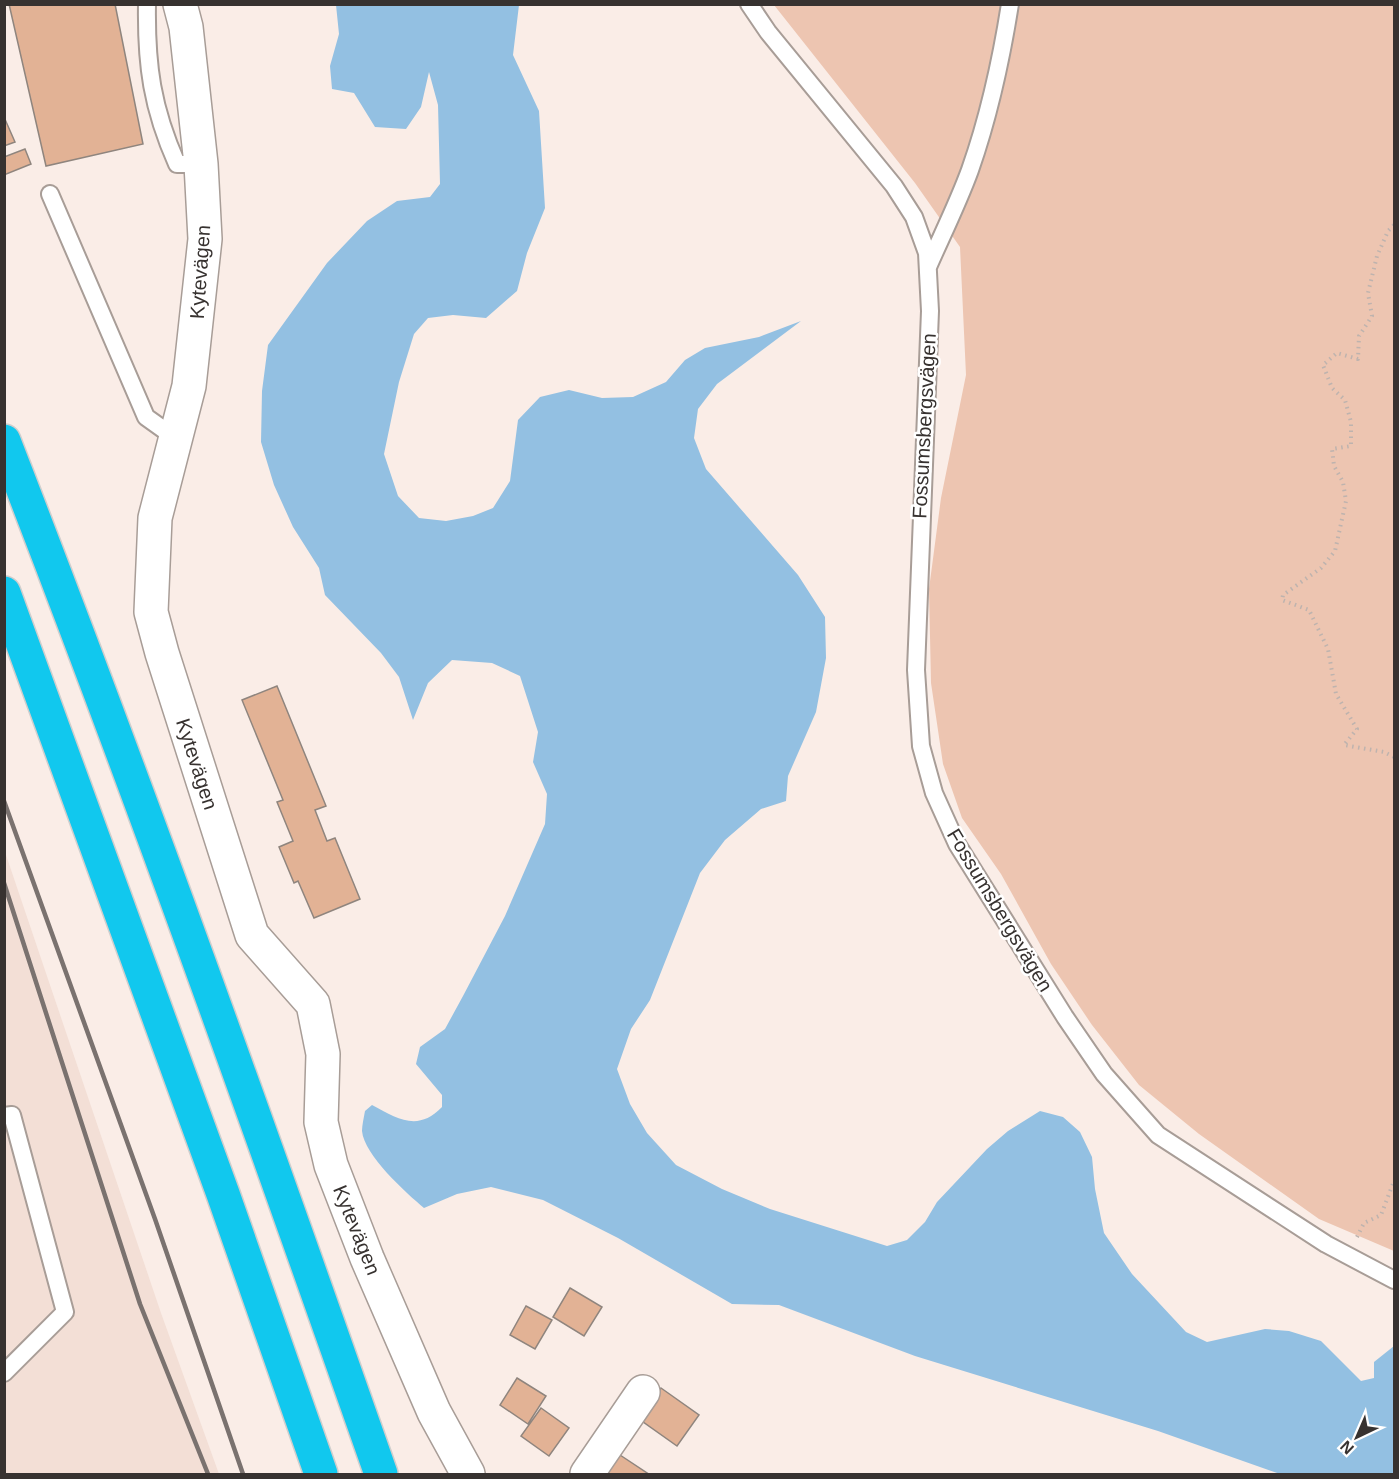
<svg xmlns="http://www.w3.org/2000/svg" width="1399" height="1479" font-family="Arial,sans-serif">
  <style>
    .built { fill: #f3dfd6 }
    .green { fill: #edc5b1 }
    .water { fill: #93c0e2 }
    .building { fill: #e2b295; stroke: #8f857e; stroke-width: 1.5 }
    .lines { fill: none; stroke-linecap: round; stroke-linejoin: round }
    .lane-casing { stroke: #a89d97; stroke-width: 20 }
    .street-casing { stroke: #a89d97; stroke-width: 36 }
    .highway-casing { stroke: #cfcecd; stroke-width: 36 }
    .path { stroke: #beb3ae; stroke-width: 4; stroke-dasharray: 1.5 4.5; stroke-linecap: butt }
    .lane { stroke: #fff; stroke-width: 16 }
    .street { stroke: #fff; stroke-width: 33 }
    .highway { stroke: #11c8ee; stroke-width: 33 }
    .rail { stroke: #7a726f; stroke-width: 4.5 }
    .labels { text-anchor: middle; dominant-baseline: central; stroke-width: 5; stroke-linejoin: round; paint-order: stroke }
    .street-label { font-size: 20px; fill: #373230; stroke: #fff }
  </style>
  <rect width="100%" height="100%" fill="#faede7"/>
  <path class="built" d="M 4,849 L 161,1313 L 219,1474 L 5,1474 Z"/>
  <path class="green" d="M 774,5 L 1394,5 L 1394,1251 L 1319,1219 L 1199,1134 L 1139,1085 L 1092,1025 L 1051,964 L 1001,874 L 962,818 L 943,764 L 931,683 L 929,589 L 941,498 L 966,375 L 960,247 L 915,183 Z"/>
  <path class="water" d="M 336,5 L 519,5 L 513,55 L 539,111 L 545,208 L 527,253 L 517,291 L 486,318 L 453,315 L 428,318 L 414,334 L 399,382 L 384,454 L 398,496 L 419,518 L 446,521 L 473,516 L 493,508 L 510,481 L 518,420 L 540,397 L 569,390 L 602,398 L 633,397 L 666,382 L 685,360 L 705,348 L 759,337 L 801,321 L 717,384 L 698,409 L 694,438 L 706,469 L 798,575 L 825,617 L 826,658 L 816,712 L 788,776 L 786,801 L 761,809 L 725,840 L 700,873 L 650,1000 L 631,1029 L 617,1069 L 630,1104 L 647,1133 L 676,1165 L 722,1189 L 770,1209 L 887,1246 L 907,1240 L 925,1222 L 937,1202 L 987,1149 L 1008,1131 L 1040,1111 L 1063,1117 L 1080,1132 L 1092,1157 L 1095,1189 L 1104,1233 L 1132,1274 L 1186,1332 L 1207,1342 L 1265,1329 L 1289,1331 L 1321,1341 L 1361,1381 L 1374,1378 L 1374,1362 L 1394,1346 L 1394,1474 L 1280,1474 L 1158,1431 L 915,1356 L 779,1305 L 732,1304 L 618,1238 L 543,1200 L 491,1187 L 457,1194 L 424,1208 C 406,1193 364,1155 362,1131 C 362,1125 364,1117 365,1111 L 372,1105 C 398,1119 418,1132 442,1107 L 442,1095 L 416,1064 L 420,1047 L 445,1029 L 463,996 L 505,916 L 545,824 L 547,794 L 533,762 L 538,732 L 520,676 L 492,663 L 452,660 L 428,683 L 413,720 L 399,677 L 381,653 L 325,595 L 319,568 L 293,527 L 274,485 L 261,442 L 262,391 L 268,345 L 327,263 L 367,221 L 397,201 L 430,197 L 440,184 L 438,105 L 429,72 L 421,107 L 406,129 L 375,127 L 354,93 L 332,89 L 330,66 L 339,34 Z"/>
  <path class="building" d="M 9,4 L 115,4 L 143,144 L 46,166 Z
    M 4,117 L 15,142 L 4,146 Z
    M 25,149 L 31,164 L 4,175 L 4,157 Z
    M 277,686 L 326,806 L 315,810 L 327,841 L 335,838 L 360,899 L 314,918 L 298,881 L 294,883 L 279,847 L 293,841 L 277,802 L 283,800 L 242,700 Z
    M 570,1288 L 602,1307 L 584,1336 L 553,1317 Z
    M 526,1306 L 552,1320 L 535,1349 L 510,1335 Z
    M 517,1378 L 546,1396 L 528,1424 L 500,1405 Z
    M 661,1388 L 699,1415 L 677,1446 L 639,1419 Z
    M 541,1408 L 569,1428 L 549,1456 L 521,1436 Z
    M 617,1453 L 647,1473 L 645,1474 L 603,1474 Z"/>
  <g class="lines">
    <defs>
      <path id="lane" d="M 147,4 C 146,65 152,108 177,164 L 201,164
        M 749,4 L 768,32 L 894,186 L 914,217 L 927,253 L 930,311 L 916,670 L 921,746 L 934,793 L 957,844 L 1065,1017 L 1104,1074 L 1158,1135 L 1326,1244 L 1394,1280
        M 50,194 L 146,417 L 174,437
        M 928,267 C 942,235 958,203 970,170 C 989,116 1001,61 1010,4
        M 4,1116 L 12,1115 L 65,1312 L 4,1373"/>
      <path id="street" d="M 180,4 L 186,27 L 201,164 L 205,239 L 189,386 L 155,518 L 151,612 L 162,653 L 252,935 L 313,1004 L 323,1054 L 321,1122 L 331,1165 L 367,1258 L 434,1412 L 468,1474
        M 587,1474 L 643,1392"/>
      <path id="highway" d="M 4,441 C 137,783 260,1129 381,1474
        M 4,593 L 223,1194 L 321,1474"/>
    </defs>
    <use href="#lane" class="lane-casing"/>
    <use href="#street" class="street-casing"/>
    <use href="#highway" class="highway-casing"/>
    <path class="path" d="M 1394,225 L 1388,231 L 1377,256 L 1368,293 L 1372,316 L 1359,336 L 1358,359 L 1337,353 L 1323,365 L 1332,388 L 1345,400 L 1351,422 L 1351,446 L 1332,449 L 1334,466 L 1343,482 L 1346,501 L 1335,551 L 1321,568 L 1283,595 L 1282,600 L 1309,610 L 1328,649 L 1336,694 L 1357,729 L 1344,745 L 1384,752 L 1394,757
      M 1357,1237 L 1364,1223 L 1381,1215 L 1394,1181"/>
    <use href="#lane" class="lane"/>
    <use href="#street" class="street"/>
    <use href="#highway" class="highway"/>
    <path class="rail" d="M 4,801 L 155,1219 L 243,1474
      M 4,883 L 140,1304 L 208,1474"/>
  </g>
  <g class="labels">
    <g class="street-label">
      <text transform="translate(200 272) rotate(-86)">Kytevägen</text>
      <text transform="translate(924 426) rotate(-87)">Fossumsbergsvägen</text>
      <text transform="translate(197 764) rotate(72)">Kytevägen</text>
      <text transform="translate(1000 910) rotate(59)">Fossumsbergsvägen</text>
      <text transform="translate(357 1230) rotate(68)">Kytevägen</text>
    </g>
  </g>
  <rect width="1399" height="1479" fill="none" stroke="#373230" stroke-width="12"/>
  <g transform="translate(1357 1437) rotate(224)" stroke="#ffffff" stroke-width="4.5" paint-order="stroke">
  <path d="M0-4.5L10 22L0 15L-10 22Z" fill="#373230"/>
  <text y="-9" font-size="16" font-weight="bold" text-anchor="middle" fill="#373230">N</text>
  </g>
</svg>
